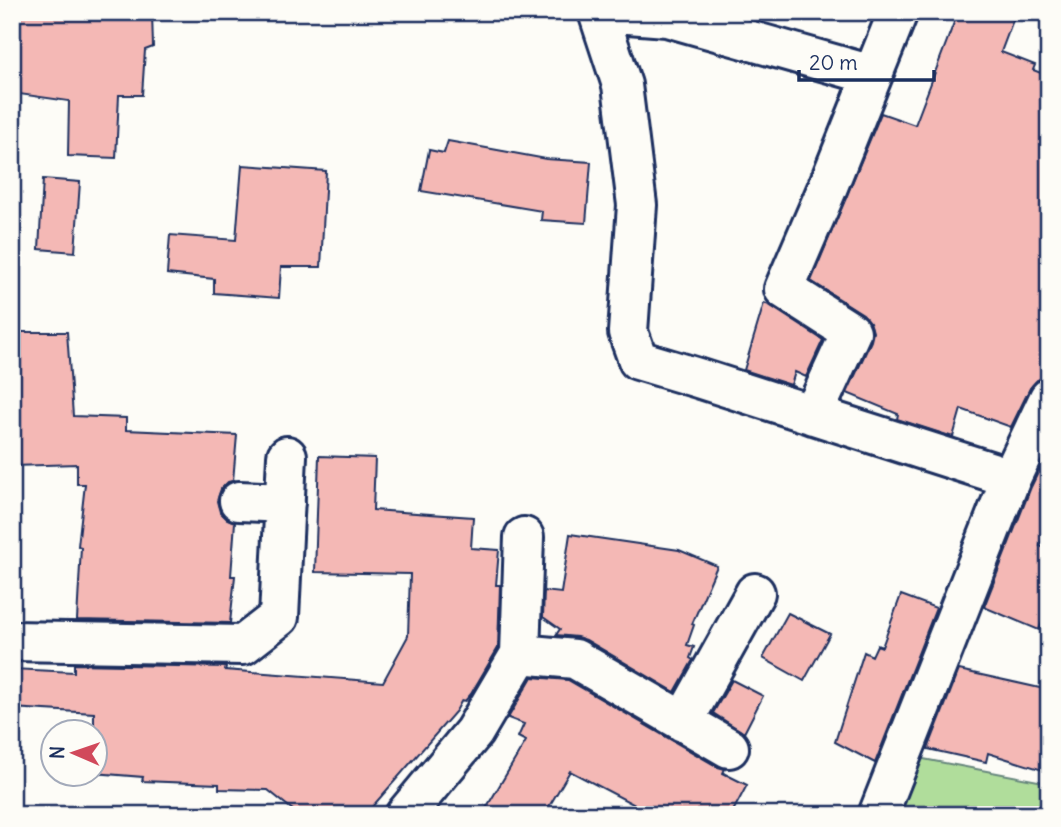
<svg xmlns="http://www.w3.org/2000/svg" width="1061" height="827" font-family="Delius,sans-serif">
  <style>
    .green { fill: #b0dd9b; stroke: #66867c; stroke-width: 2 }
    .building { fill: #f4b8b5; stroke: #1b2f5e; stroke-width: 2 }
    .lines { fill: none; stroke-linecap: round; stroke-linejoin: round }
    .minor-casing { stroke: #1b2f5e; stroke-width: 44 }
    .minor { stroke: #fdfcf7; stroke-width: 38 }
  </style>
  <rect width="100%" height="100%" fill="#fdfcf7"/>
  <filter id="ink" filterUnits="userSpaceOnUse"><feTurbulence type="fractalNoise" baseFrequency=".0143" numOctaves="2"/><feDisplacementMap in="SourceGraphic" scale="14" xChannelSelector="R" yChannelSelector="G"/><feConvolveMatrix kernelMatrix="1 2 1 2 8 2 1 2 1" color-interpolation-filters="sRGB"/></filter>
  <g filter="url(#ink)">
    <path class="green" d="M 913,757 L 1049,783 L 1049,815 L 886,815 Z"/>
    <path class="building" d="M 12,12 L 152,12 L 153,47 L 145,50 L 142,95 L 119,95 L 116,158 L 68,156 L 69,101 L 12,93 Z
      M 958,12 L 1016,12 L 1001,52 L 1035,65 L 1033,70 L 1049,76 L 1049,376 L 1037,380 L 1030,388 L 1011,427 L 961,409 L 953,437 L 897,419 L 898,414 L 847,393 L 871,341 L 873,332 L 870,322 L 863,314 L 811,281 L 881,113 L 915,125 Z
      M 448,141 L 546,159 L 591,162 L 586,223 L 541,220 L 542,211 L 421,191 L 429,150 L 444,153 Z
      M 242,165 L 326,171 L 321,267 L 281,267 L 279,298 L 214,293 L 214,279 L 167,274 L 170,235 L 236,240 Z
      M 43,179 L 80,182 L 75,252 L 39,249 Z
      M 764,303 L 769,305 L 823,340 L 806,377 L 795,372 L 791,385 L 744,370 Z
      M 12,332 L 67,332 L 73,416 L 126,418 L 126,430 L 237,435 L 233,481 L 228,482 L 221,489 L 217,501 L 220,512 L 227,519 L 235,522 L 231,576 L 235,576 L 230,623 L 77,620 L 81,547 L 78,546 L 85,484 L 77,484 L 77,464 L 13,466 Z
      M 1049,450 L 1049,521 L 1040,546 L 1049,550 L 1049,605 L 1039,630 L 984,607 L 1031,487 Z
      M 319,456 L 375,458 L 373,510 L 473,517 L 471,548 L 499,550 L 496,585 L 500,585 L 498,648 L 471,694 L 465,701 L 462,700 L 456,711 L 365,815 L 299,815 L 268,790 L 219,789 L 219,784 L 142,781 L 143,777 L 94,773 L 94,713 L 12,708 L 12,669 L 74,672 L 74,664 L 226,667 L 225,670 L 383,682 L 408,636 L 410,574 L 315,572 Z
      M 570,534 L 679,550 L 717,566 L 692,624 L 694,625 L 687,645 L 694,647 L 690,658 L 693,660 L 675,692 L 586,640 L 577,637 L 556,635 L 560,629 L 543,617 L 544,591 L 561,593 Z
      M 901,595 L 936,608 L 875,763 L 835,742 L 864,652 L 872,656 L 877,645 L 882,647 Z
      M 788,613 L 830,634 L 804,681 L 763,658 Z
      M 959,670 L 1049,690 L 1049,772 L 988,753 L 986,762 L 928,749 Z
      M 532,677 L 568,680 L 718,767 L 725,769 L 723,773 L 747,785 L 731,815 L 654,815 L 570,771 L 544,815 L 482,815 L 526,741 L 518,737 L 524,724 L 508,718 Z
      M 732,680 L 763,696 L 744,733 L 713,713 Z"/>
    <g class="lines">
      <defs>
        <path id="minor" d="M 598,12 L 622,85 L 637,205 L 628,332 L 638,360 L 698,378 L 1011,478
          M 603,12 L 667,17 L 872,75
          M 813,415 L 851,332 L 784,289 L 827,189 L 898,12
          M 239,501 L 285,503
          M 12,641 L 243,645 L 279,617 L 287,456
          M 520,654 L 575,659 L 729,748
          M 683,722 L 755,593
          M 405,815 L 474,732 L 520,654 L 524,537
          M 878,815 L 1011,478 L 1049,398"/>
      </defs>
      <use href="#minor" class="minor-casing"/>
      <use href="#minor" class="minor"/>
    </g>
  </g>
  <rect width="1061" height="827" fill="none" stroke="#fdfcf7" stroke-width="42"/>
  <rect x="21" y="21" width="1019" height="785" fill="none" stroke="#1b2f5e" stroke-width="2.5" filter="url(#ink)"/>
  <g transform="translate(74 753) rotate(272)"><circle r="33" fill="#fdfcf7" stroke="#a3aaba" stroke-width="2"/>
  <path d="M0-5L12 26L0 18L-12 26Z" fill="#d1495b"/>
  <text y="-10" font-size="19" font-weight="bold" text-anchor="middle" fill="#1b2f5e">N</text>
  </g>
  <path d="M799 70v10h135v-10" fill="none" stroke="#1b2f5e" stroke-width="3.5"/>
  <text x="809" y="70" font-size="21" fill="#1b2f5e" stroke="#fdfcf7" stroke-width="5" paint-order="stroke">20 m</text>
</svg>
